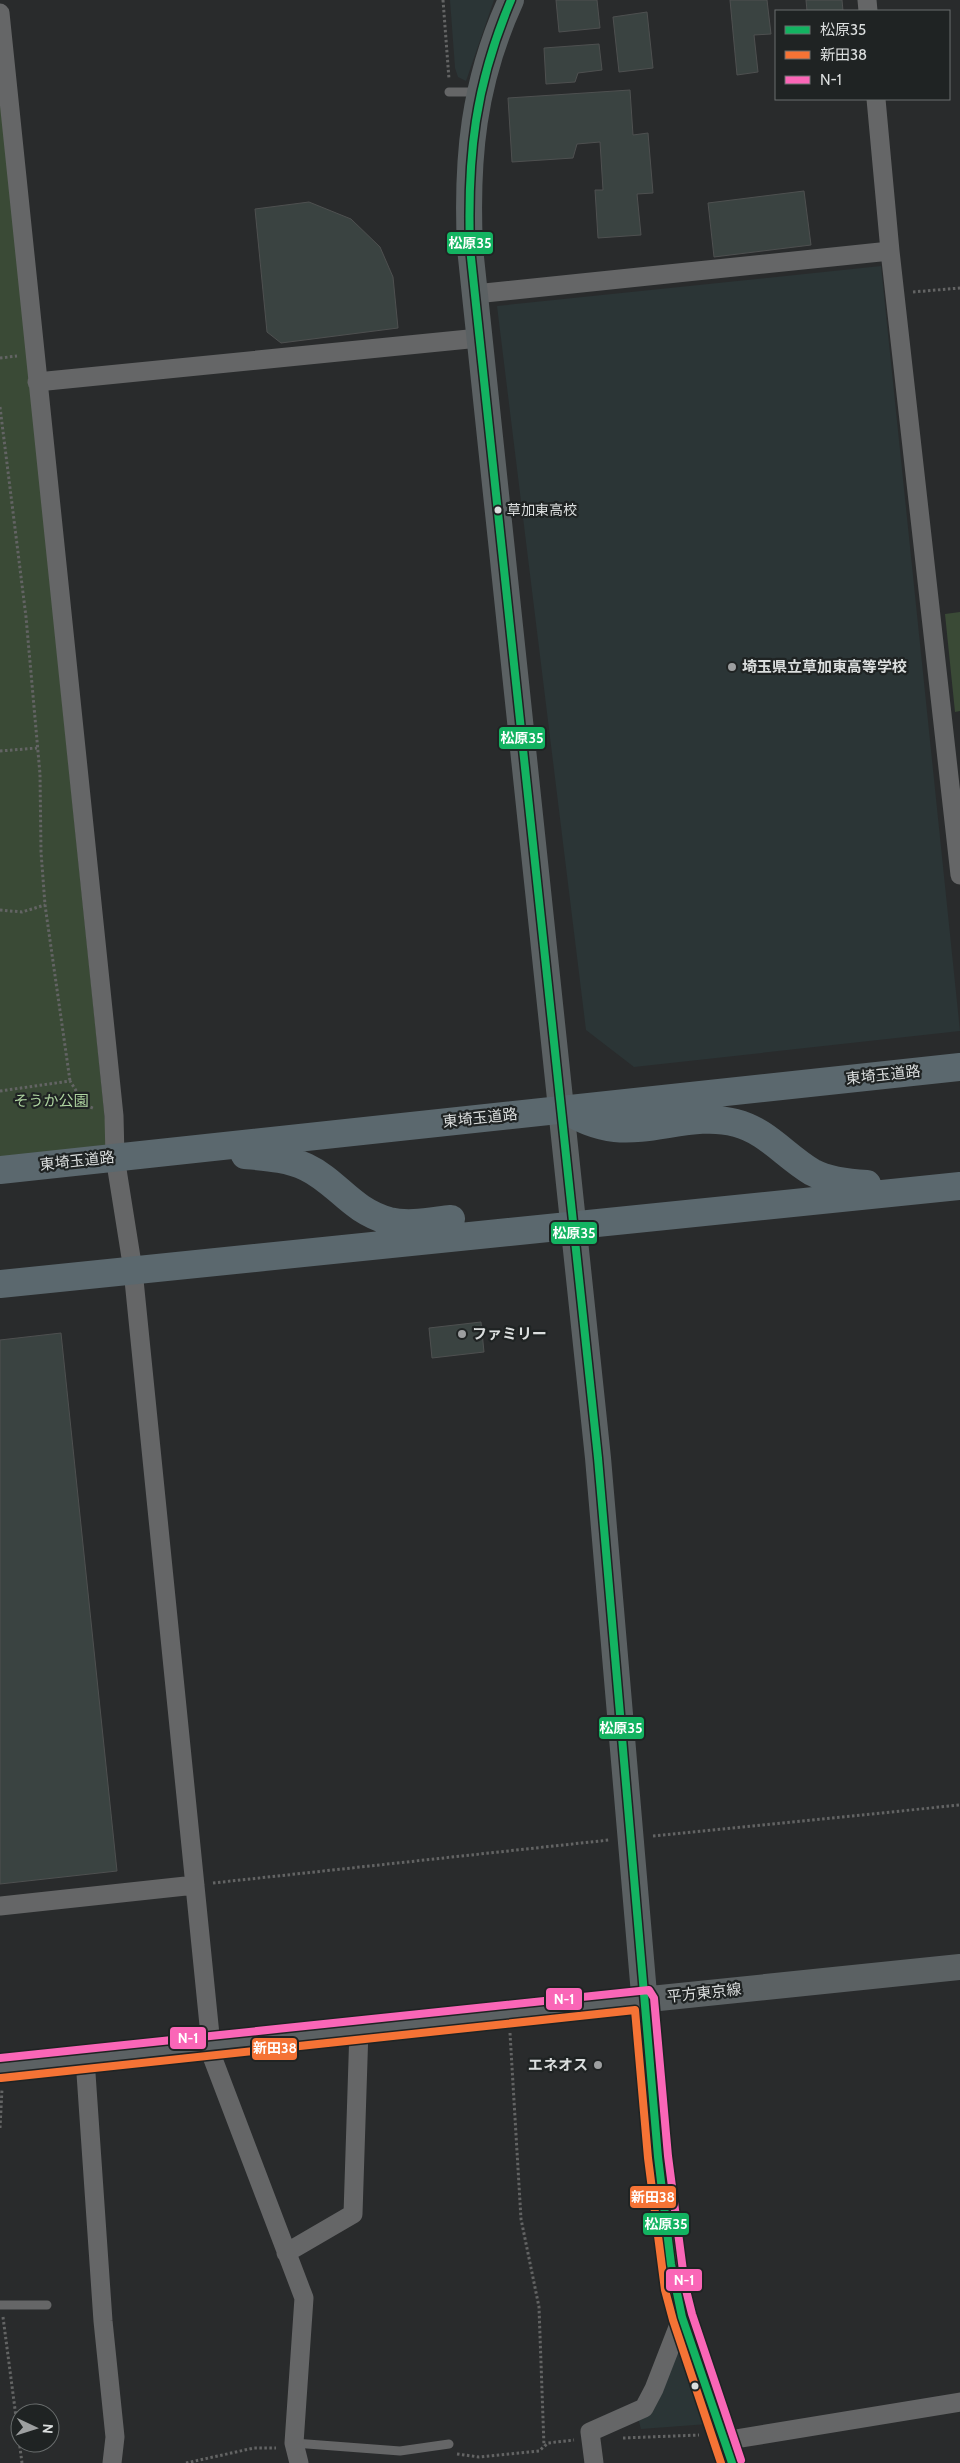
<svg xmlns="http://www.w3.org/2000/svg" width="960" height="2463" font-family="Cabin,'Noto Sans JP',sans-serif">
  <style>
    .built { fill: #2b3536 }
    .green { fill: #3a4a36 }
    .building { fill: #3a4341; stroke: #4e5050 }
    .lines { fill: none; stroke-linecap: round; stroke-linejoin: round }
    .path { stroke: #636464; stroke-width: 3; stroke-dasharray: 2.5 2.5; stroke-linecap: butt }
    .lane { stroke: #656667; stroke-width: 9 }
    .street { stroke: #656667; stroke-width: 19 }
    .secondary { stroke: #5b6163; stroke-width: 26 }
    .highway { stroke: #5b686e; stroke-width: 28 }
    .bus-1-casing { stroke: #1f2323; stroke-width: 11 }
    .bus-2-casing { stroke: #1f2323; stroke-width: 11 }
    .bus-3-casing { stroke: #1f2323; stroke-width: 11 }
    .bus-1 { stroke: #13b361; stroke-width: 8 }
    .bus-2 { stroke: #f57335; stroke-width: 8 }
    .bus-3 { stroke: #fa66b7; stroke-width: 8 }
    .bus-dot { fill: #dbdede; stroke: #1f2323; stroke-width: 2 }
    .poi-dot { fill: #9d9fa0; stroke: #1f2323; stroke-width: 2 }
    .labels { text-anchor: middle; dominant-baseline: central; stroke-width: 4.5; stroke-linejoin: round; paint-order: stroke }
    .bus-label { font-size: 14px; fill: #dbdede; stroke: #1f2323; text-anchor: start }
    .poi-label { font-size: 15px; font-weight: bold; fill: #dbdede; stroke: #1f2323; text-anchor: start }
    .street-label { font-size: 15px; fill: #dbdede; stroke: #1f2323 }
    .park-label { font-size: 15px; fill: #aed4a0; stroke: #1f2323 }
    .line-badge { stroke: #1f2323; stroke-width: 2 }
    .badge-label { font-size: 14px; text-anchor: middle; font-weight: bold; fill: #fff }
  </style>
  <rect width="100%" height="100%" fill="#292b2c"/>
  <path class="built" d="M 450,0 L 494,0 L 466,81 L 458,77 L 455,68 Z
    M 881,266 L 960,1031 L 634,1067 L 586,1030 L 497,306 Z
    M 680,2347 L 708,2424 L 641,2429 L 638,2418 Z"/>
  <path class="green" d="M 0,93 L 108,1149 L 0,1160 Z
    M 960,612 L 960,711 L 955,712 L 945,614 Z"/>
  <path class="building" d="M 556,0 L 597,0 L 600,28 L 559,32 Z
    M 730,0 L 767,0 L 771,34 L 754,35 L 758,72 L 737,75 Z
    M 806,0 L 842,0 L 843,11 L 807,11 Z
    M 647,12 L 653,68 L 619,72 L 613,17 Z
    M 599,44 L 602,70 L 578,73 L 575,82 L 546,84 L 544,48 Z
    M 630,90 L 633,135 L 648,133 L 653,193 L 637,194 L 641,235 L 598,238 L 595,190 L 603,190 L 600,142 L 577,144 L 573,158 L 512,162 L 508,98 Z
    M 804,191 L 811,245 L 714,257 L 708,203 Z
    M 309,202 L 351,219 L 380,247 L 393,277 L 398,328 L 281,343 L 267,332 L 255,209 Z
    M 481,1322 L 484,1352 L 432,1358 L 429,1328 Z
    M 61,1333 L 117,1871 L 0,1884 L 0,1340 Z"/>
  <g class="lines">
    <path class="path" d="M 443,0 L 449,79
      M 913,292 L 960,288
      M 0,358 L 17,356
      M 0,407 L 26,617 L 40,774 L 41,852 L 45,905 L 70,1081
      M 0,751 L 37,748
      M 0,910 L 22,912 L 45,905
      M 0,1091 L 70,1081 L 85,1105 L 95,1109
      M 653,1836 L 960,1805
      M 213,1883 L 609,1840
      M 510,2033 L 521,2219 L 539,2307 L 544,2446
      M 0,2128 L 2,2089
      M 3,2317 L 22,2463
      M 623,2438 L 699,2435
      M 457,2454 L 479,2457 L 539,2451 L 548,2443 L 574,2440
      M 186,2463 L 254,2448 L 276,2448"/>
    <path class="lane" d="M 449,92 L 477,92
      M 0,2305 L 47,2305
      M 294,2443 L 400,2451 L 449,2444"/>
    <path class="street" d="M 867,0 L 868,11
      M 0,13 L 114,1116 L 115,1157 L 133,1270 L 211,2045 L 213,2059 L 304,2298 L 294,2443 L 299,2463
      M 876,99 L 890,251 L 960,875
      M 475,294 L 890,251
      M 37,382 L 479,338
      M 0,1906 L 195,1885
      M 85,2059 L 103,2321 L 115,2437 L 112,2463
      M 286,2253 L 353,2214 L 359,2029
      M 723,2441 L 960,2402
      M 594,2463 L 590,2432 L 644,2408 L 654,2389 L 682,2317"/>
    <path class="secondary" d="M 511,0 C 473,83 466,159 470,248 L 598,1458 L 658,2157 L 671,2264 L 682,2317 L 732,2463
      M 0,2068 L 359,2029 L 960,1967"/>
    <path class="highway" d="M 562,1109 C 580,1118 595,1126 615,1128 C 654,1132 697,1112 736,1123 C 767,1131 785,1156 812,1172 C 829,1181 848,1183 867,1184
      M 245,1155 C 266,1157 287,1158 306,1167 C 338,1182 350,1210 389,1221 C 409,1226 432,1221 451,1219
      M 0,1170 L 960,1067
      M 0,1284 L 960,1186"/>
    <defs>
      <path id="bus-1" d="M 511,0 C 475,85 467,156 470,248 L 598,1458 L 658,2157 L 671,2264 L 682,2317 L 732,2463"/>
      <path id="bus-2" d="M 1,2078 L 635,2010 L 648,2158 L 665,2290 L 673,2320 L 721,2463"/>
      <path id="bus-3" d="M 0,2058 L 649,1990 L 654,1998 L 668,2156 L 685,2286 L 692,2314 L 741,2460"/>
    </defs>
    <use href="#bus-1" class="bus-1-casing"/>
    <use href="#bus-2" class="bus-2-casing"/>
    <use href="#bus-3" class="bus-3-casing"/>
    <use href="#bus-1" class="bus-1"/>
    <use href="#bus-2" class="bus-2"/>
    <use href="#bus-3" class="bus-3"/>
  </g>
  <g class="bus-dot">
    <circle cx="498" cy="510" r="4.5"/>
    <circle cx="695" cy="2386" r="4.5"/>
  </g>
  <g class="poi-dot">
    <circle cx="732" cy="667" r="5"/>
    <circle cx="462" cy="1334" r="5"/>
    <circle cx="598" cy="2065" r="5"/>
  </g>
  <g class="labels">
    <g class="bus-label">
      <text x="507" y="510">草加東高校</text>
    </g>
    <g class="poi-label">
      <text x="742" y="667">埼玉県立草加東高等学校</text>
      <text x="472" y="1334">ファミリー</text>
      <text x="588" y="2065" text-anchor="end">エネオス</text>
    </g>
    <g class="street-label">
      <text transform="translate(883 1075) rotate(-6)">東埼玉道路</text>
      <text transform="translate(480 1118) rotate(-6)">東埼玉道路</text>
      <text transform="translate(77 1161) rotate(-6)">東埼玉道路</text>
      <text transform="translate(704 1993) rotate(-6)">平方東京線</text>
    </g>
    <g class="park-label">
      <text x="51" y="1101">そうか公園</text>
    </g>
  </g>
  <g class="line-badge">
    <rect x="446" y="231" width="48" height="24" rx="5" fill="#13b361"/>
    <rect x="498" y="726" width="48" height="24" rx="5" fill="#13b361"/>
    <rect x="550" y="1221" width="48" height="24" rx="5" fill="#13b361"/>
    <rect x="598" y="1716" width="47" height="24" rx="5" fill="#13b361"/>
    <rect x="545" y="1987" width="38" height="24" rx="5" fill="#fa66b7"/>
    <rect x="169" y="2026" width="38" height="24" rx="5" fill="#fa66b7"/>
    <rect x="251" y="2037" width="47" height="24" rx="5" fill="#f57335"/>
    <rect x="629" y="2185" width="48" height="24" rx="5" fill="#f57335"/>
    <rect x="642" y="2212" width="48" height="24" rx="5" fill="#13b361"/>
    <rect x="665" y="2268" width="38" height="24" rx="5" fill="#fa66b7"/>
  </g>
  <g class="badge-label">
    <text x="470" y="248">松原35</text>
    <text x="522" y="743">松原35</text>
    <text x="574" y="1238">松原35</text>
    <text x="621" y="1733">松原35</text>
    <text x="564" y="2004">N-1</text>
    <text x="188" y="2043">N-1</text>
    <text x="275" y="2053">新田38</text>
    <text x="653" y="2202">新田38</text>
    <text x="666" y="2229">松原35</text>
    <text x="684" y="2285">N-1</text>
  </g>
  <rect x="775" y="10" width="175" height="90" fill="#1f2323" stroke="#6a6e6e"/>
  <rect x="785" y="26" width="25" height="8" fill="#13b361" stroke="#6a6e6e"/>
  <text x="820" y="35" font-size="15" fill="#dbdede">松原35</text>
  <rect x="785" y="51" width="25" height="8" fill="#f57335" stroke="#6a6e6e"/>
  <text x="820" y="60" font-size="15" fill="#dbdede">新田38</text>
  <rect x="785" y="76" width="25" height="8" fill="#fa66b7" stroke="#6a6e6e"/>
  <text x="820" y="85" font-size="15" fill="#dbdede">N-1</text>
  <g transform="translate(35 2428) rotate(94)"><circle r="24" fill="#1f2323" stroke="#6a6e6e"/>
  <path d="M0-4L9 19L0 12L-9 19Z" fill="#9d9fa0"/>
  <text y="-8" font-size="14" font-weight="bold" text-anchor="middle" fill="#dbdede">N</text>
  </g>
</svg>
